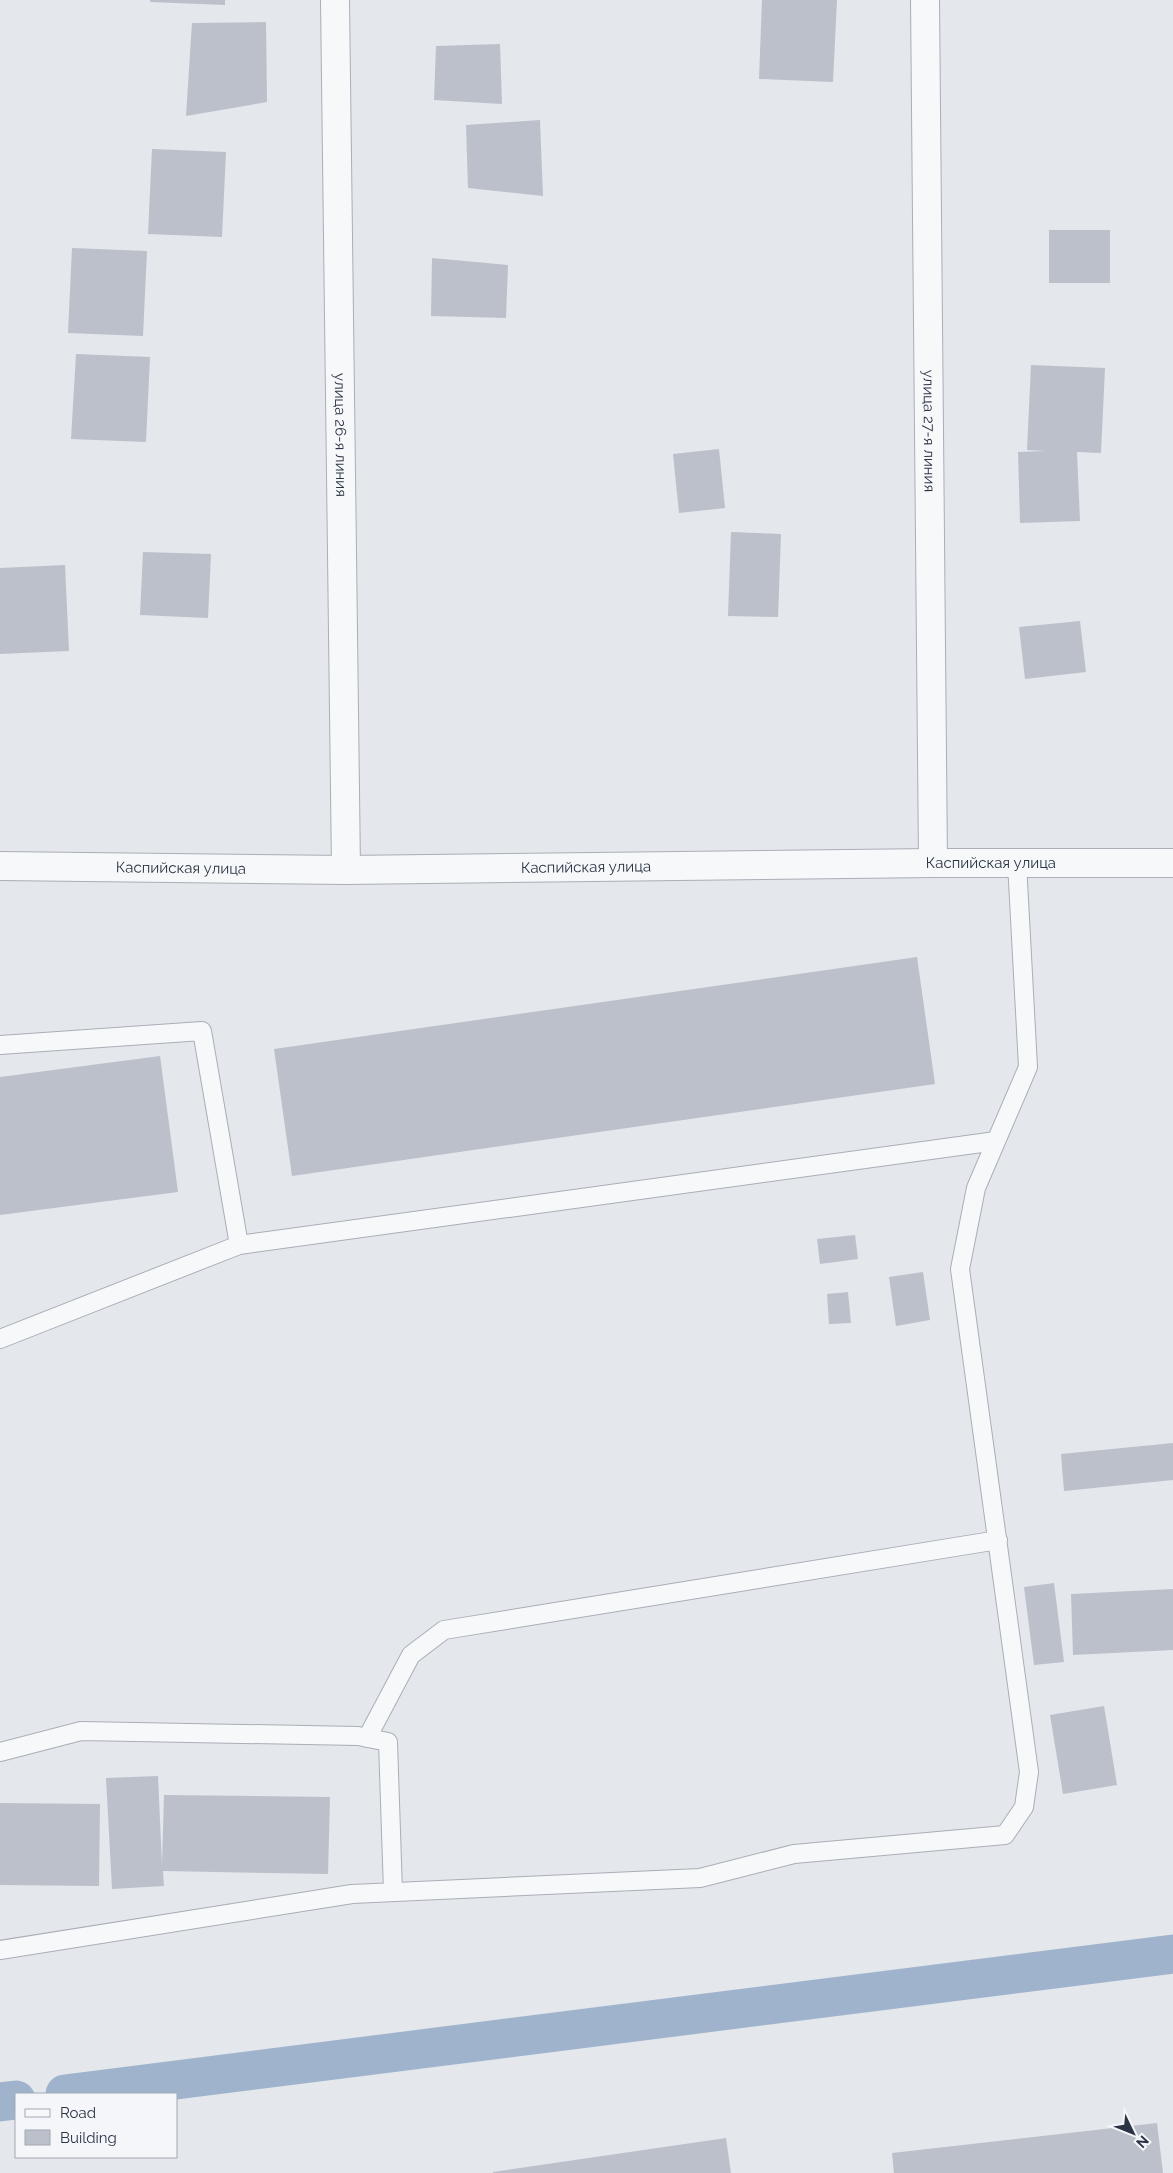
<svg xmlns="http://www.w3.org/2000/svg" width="1173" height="2173" font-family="Raleway,sans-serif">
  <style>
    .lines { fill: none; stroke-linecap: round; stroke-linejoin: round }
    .canal { stroke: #9fb4cc; stroke-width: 39 }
    .building { fill: #bbc0ca }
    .lane-casing { stroke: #a9aeb7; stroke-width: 20 }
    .street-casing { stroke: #a9aeb7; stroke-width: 30 }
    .lane { stroke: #f7f8fa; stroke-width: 18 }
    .street { stroke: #f7f8fa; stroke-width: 28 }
    .labels { text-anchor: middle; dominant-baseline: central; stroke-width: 4.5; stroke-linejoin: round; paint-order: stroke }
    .street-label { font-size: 15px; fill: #2b3445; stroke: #f4f6f9 }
  </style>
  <rect width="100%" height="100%" fill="#e4e7ec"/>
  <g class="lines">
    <path class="canal" d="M 65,2094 L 1173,1954
      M 0,2102 L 16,2100"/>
  </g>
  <path class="building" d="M 150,0 L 225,0 L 225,5 L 150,2 Z
    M 762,0 L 837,0 L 833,82 L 759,79 Z
    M 266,22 L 267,102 L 186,116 L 192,23 Z
    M 500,44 L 502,104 L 434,100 L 436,46 Z
    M 540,120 L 543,196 L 468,188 L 466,125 Z
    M 152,149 L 226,152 L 222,237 L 148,234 Z
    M 1049,230 L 1110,230 L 1110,283 L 1049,283 Z
    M 72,248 L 147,251 L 143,336 L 68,333 Z
    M 432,258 L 508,265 L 506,318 L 431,316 Z
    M 76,354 L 150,357 L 146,442 L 71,439 Z
    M 1031,365 L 1105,368 L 1101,453 L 1077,452 L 1080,521 L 1020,523 L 1018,452 L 1046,451 L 1027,450 Z
    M 719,449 L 725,508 L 679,513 L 673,454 Z
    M 731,532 L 781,534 L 778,617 L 728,616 Z
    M 143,552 L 211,554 L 208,618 L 140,615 Z
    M 65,565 L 69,651 L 0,654 L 0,568 Z
    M 1080,621 L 1086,672 L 1025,679 L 1019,627 Z
    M 917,957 L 935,1084 L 292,1176 L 274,1049 Z
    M 160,1056 L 178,1192 L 0,1215 L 0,1077 Z
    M 855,1235 L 858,1259 L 820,1264 L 817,1239 Z
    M 923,1272 L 930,1320 L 896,1326 L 889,1277 Z
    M 848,1292 L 851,1323 L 829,1324 L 827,1294 Z
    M 1173,1443 L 1173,1480 L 1064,1491 L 1061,1454 Z
    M 1054,1583 L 1064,1662 L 1034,1665 L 1024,1587 Z
    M 1173,1589 L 1173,1650 L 1073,1655 L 1071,1594 Z
    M 1104,1706 L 1117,1785 L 1063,1794 L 1050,1715 Z
    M 158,1776 L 162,1865 L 164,1795 L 330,1797 L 328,1874 L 163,1871 L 164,1886 L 112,1889 L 106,1778 Z
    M 0,1803 L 100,1804 L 99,1886 L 0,1885 Z
    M 1157,2123 L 1163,2173 L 894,2173 L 892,2153 Z
    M 726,2138 L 731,2173 L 493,2173 L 493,2172 Z"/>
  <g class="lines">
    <defs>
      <path id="lane" d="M 0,1045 L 202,1031 L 239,1245 L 996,1141
        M 0,1339 L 239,1245
        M 367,1738 L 411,1655 L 444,1630 L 998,1540
        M 0,1752 L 81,1731 L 358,1736 L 388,1742 L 393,1892
        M 0,1950 L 352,1894 L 700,1878 L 794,1854 L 1005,1835 L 1024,1807 L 1029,1772 L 960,1269 L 976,1188 L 1028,1067 L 1017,863"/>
      <g id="street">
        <path id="s1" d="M 335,0 L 346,870"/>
        <path id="s2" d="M 925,0 L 933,863"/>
        <path id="s3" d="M 0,866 L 346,870 L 933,863 L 1173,863"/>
      </g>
    </defs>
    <use href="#lane" class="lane-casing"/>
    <use href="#street" class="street-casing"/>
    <use href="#lane" class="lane"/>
    <use href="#street" class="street"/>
  </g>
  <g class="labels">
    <g class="street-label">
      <text stroke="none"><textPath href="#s2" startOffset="431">улица 27-я линия</textPath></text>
      <text stroke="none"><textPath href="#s1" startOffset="435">улица 26-я линия</textPath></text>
      <text stroke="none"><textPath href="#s3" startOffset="991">Каспийская улица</textPath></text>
      <text stroke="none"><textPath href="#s3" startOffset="586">Каспийская улица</textPath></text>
      <text stroke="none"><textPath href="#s3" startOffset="181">Каспийская улица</textPath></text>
    </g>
  </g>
  <rect x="15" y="2093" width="162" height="65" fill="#f4f6f9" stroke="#a4a8b1"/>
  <rect x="25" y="2109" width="25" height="8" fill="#f7f8fa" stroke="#a4a8b1"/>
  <text x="60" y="2118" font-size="15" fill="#2b3445">Road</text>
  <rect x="25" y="2130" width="25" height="15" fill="#bbc0ca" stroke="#a4a8b1"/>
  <text x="60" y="2143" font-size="15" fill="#2b3445">Building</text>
  <g transform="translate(1133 2133) rotate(133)" stroke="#f4f6f9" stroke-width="4" paint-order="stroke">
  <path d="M0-4L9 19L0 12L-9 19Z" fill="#2b3445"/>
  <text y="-8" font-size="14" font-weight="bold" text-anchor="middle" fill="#2b3445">N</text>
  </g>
</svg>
